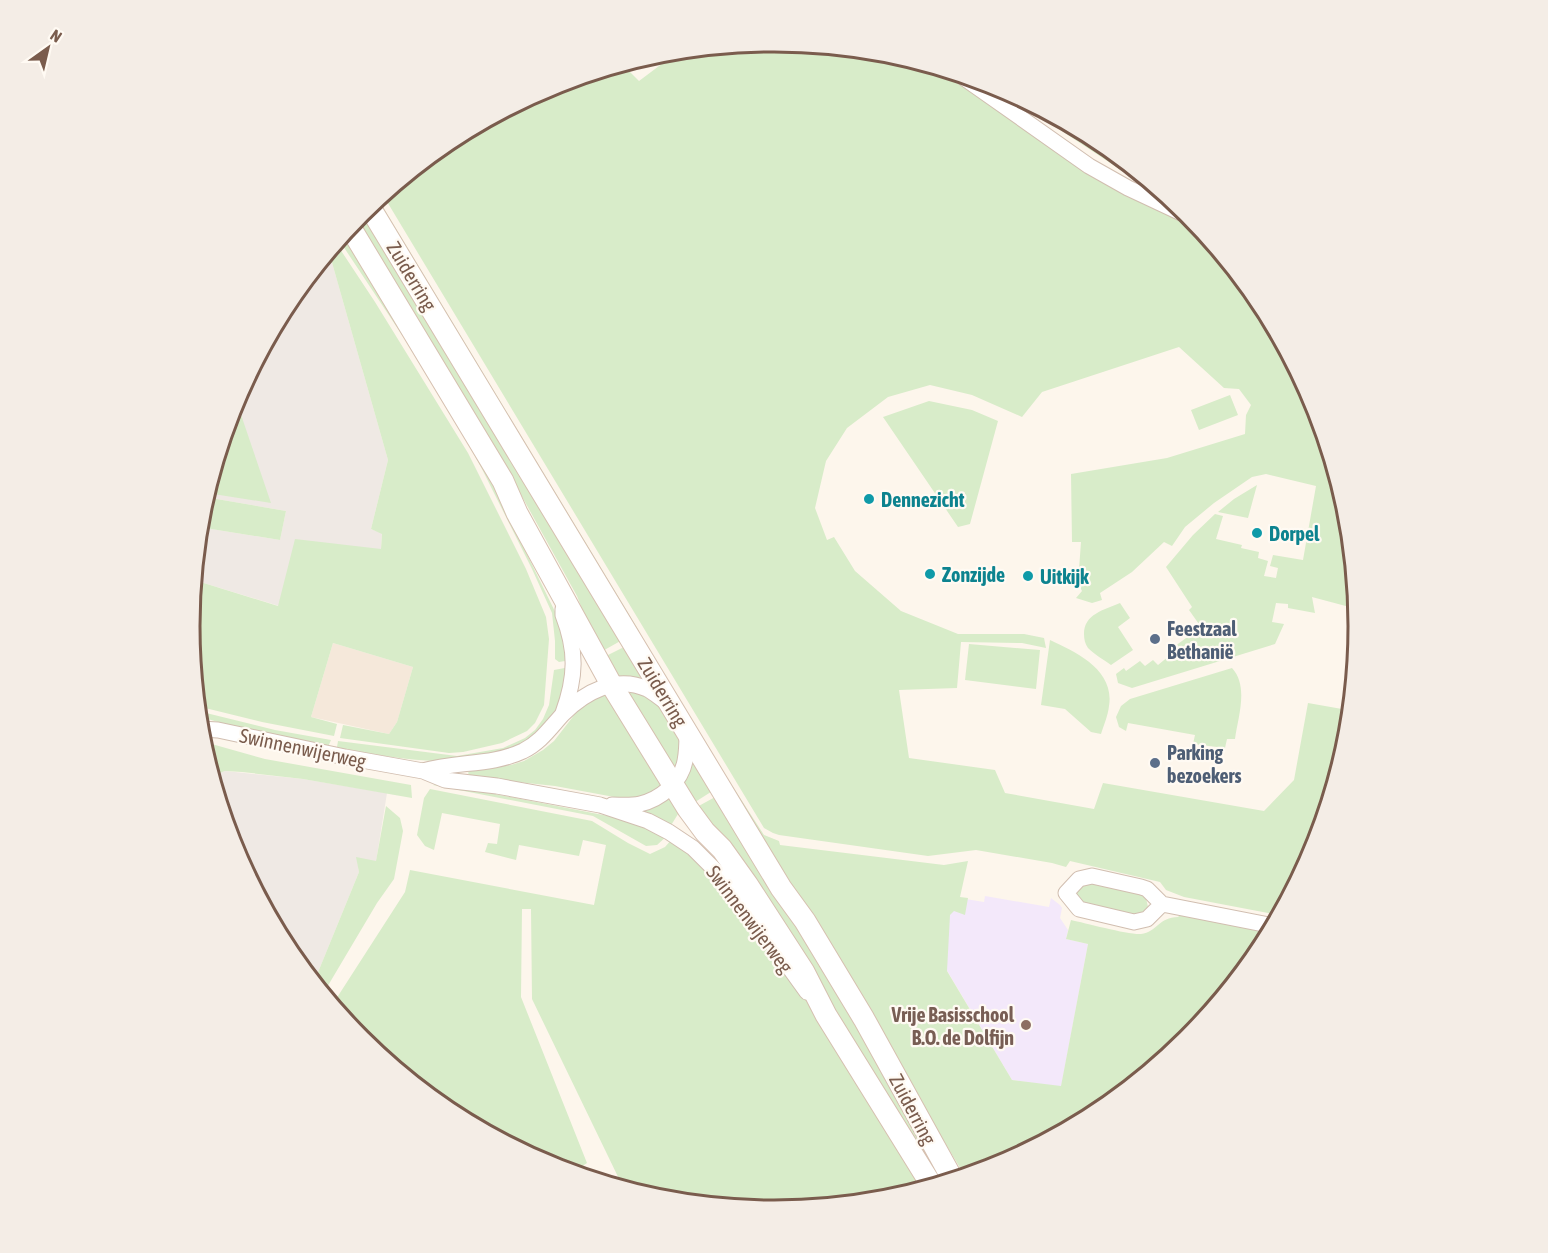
<svg xmlns="http://www.w3.org/2000/svg" width="1548" height="1253" font-family="'Asap Condensed',sans-serif">
  <style>
    .residential { fill: #f5e8da }
    .industrial { fill: #efe9e4 }
    .education { fill: #f3e8fa }
    .green { fill: #d8ecc9 }
    .lines { fill: none; stroke-linecap: round; stroke-linejoin: round }
    .street-casing { stroke: #d1beb0; stroke-width: 17 }
    .secondary-casing { stroke: #d6c0b0; stroke-width: 23 }
    .street { stroke: #fff; stroke-width: 15 }
    .secondary { stroke: #fff; stroke-width: 21 }
    .culture-dot { fill: #0f9aa8; stroke: #fffaf3; stroke-width: 2 }
    .service-dot { fill: #5c6f8a; stroke: #fffaf3; stroke-width: 2 }
    .education-dot { fill: #8d6e63; stroke: #fffaf3; stroke-width: 2 }
    .labels { text-anchor: middle; dominant-baseline: central; stroke-width: 4.5; stroke-linejoin: round; paint-order: stroke }
    .street-label { font-size: 20px; fill: #7a5c4d; stroke: #fffaf3 }
    .culture-label { font-size: 20px; font-weight: bold; fill: #0d838f; stroke: #fffaf3; text-anchor: start }
    .service-label { font-size: 20px; font-weight: bold; fill: #4e5e75; stroke: #fffaf3; text-anchor: start }
    .education-label { font-size: 20px; font-weight: bold; fill: #785e54; stroke: #fffaf3; text-anchor: end }
    .rim { fill: none; stroke: #7a5c4d; stroke-width: 3 }
  </style>
  <rect width="100%" height="100%" fill="#fdf6ec"/>
  <path class="residential" d="M 333,643 L 413,667 L 397,722 L 389,734 L 311,717 Z"/>
  <path class="industrial" d="M 329,252 L 388,460 L 371,529 L 382,533 L 381,550 L 279,606 L 194,580 L 199,527 L 280,540 L 286,511 L 205,497 L 234,402 L 288,301 Z
    M 225,771 L 303,779 L 387,793 L 376,862 L 357,858 L 359,872 L 314,982 L 288,951 L 234,850 L 212,776 Z"/>
  <path class="education" d="M 898,888 L 984,902 L 985,896 L 1049,907 L 1051,898 L 1060,905 L 1062,908 L 1060,918 L 1068,930 L 1066,939 L 1088,944 L 1061,1087 L 1012,1080 Z"/>
  <path class="green" d="M 774,42 L 888,53 L 936,68 L 1124,193 L 1200,228 L 1260,302 L 1314,403 L 1347,513 L 1357,609 L 1312,597 L 1315,613 L 1288,608 L 1288,604 L 1276,603 L 1272,622 L 1284,624 L 1275,644 L 1132,688 L 1118,683 L 1116,674 L 1124,668 L 1126,671 L 1140,661 L 1145,666 L 1153,660 L 1158,665 L 1169,656 L 1167,652 L 1201,627 L 1189,610 L 1192,607 L 1166,567 L 1193,535 L 1215,514 L 1223,516 L 1216,539 L 1242,545 L 1241,548 L 1259,552 L 1258,558 L 1268,561 L 1264,576 L 1276,578 L 1278,568 L 1270,566 L 1273,555 L 1303,560 L 1316,486 L 1266,474 L 1252,477 L 1214,503 L 1185,527 L 1172,546 L 1164,542 L 1132,572 L 1100,593 L 1102,600 L 1092,603 L 1076,598 L 1082,591 L 1078,583 L 1081,542 L 1072,542 L 1071,474 L 1167,458 L 1245,434 L 1246,415 L 1251,405 L 1239,389 L 1224,388 L 1179,347 L 1042,392 L 1022,417 L 972,395 L 930,385 L 888,397 L 847,428 L 826,461 L 815,508 L 827,540 L 834,537 L 855,571 L 901,611 L 958,634 L 1024,634 L 1044,638 L 1046,648 L 1022,643 L 961,642 L 957,688 L 899,690 L 909,758 L 995,770 L 1005,793 L 1094,809 L 1103,783 L 1264,811 L 1294,780 L 1308,703 L 1342,709 L 1352,695 L 1347,741 L 1314,850 L 1279,915 L 1184,897 L 1166,890 L 1160,882 L 1070,861 L 1066,867 L 1052,863 L 976,850 L 928,856 L 779,835 L 773,833 L 764,828 L 383,195 L 450,140 L 551,86 L 623,65 L 639,81 L 679,51 Z
    M 992,85 L 1099,141 L 1162,193 L 1133,178 Z
    M 378,199 L 639,631 L 636,632 L 375,202 Z
    M 361,213 L 624,639 L 599,653 L 577,596 L 504,464 L 355,220 Z
    M 345,232 L 474,446 L 564,630 L 571,660 L 559,662 L 555,659 L 555,641 L 552,613 L 532,569 L 482,469 L 414,346 L 410,347 L 339,240 Z
    M 336,243 L 375,302 L 468,453 L 526,569 L 546,617 L 549,639 L 544,705 L 535,723 L 527,731 L 502,743 L 463,752 L 449,753 L 340,738 L 343,725 L 389,734 L 397,722 L 413,667 L 333,643 L 311,717 L 337,724 L 334,736 L 262,722 L 197,706 L 190,626 L 194,580 L 278,606 L 295,539 L 381,549 L 382,534 L 371,529 L 388,460 L 329,252 Z
    M 1230,395 L 1238,415 L 1199,430 L 1191,410 Z
    M 236,400 L 271,503 L 207,493 Z
    M 929,401 L 972,410 L 998,421 L 970,524 L 958,527 L 883,417 Z
    M 1257,485 L 1248,518 L 1218,512 L 1234,499 Z
    M 205,497 L 286,511 L 280,540 L 199,527 Z
    M 1120,603 L 1130,618 L 1118,627 L 1133,650 L 1111,665 C 1104,660 1094,654 1088,648 C 1085,644 1084,639 1084,634 C 1084,614 1104,610 1120,603 Z
    M 1050,640 C 1076,652 1115,670 1109,706 C 1108,715 1104,725 1101,734 L 1091,732 L 1065,709 L 1041,705 Z
    M 969,644 L 1040,650 L 1036,689 L 965,680 Z
    M 626,646 L 650,684 L 614,680 L 602,658 Z
    M 570,667 C 569,674 569,683 567,690 C 565,696 560,703 556,710 C 517,782 403,761 337,747 L 338,741 L 457,756 L 503,748 L 525,738 L 535,730 L 543,719 L 549,705 L 554,670 Z
    M 1232,668 C 1249,686 1238,717 1235,739 L 1227,739 L 1225,748 L 1193,744 L 1195,735 L 1128,723 L 1126,731 L 1119,727 L 1116,717 L 1121,706 L 1130,699 Z
    M 619,689 L 642,694 L 662,708 L 678,730 L 683,746 L 673,778 Z
    M 610,690 L 667,783 L 641,798 L 625,799 L 555,786 L 471,777 L 468,773 L 470,770 L 511,765 L 524,761 L 543,750 L 554,741 L 582,705 Z
    M 198,711 L 275,730 L 331,740 L 328,747 L 241,729 L 198,716 Z
    M 201,741 L 265,759 L 411,785 L 412,798 L 303,779 L 242,772 L 225,771 L 212,776 Z
    M 692,753 L 714,790 L 692,804 L 677,784 Z
    M 438,783 L 634,821 L 667,836 L 657,845 L 646,846 L 593,816 L 433,785 Z
    M 733,787 L 764,835 L 779,841 L 780,845 L 944,865 L 968,861 L 960,897 L 968,898 L 965,915 L 954,911 L 950,915 L 947,971 L 1012,1080 L 1061,1086 L 1088,944 L 1066,939 L 1071,920 C 1085,923 1129,935 1141,934 C 1157,932 1159,917 1178,917 L 1180,915 L 1271,931 L 1260,952 L 1187,1040 L 1098,1113 L 997,1167 L 965,1176 L 729,788 Z
    M 430,789 L 592,821 L 628,843 L 650,854 L 665,847 L 672,839 L 704,862 L 797,986 L 824,1026 L 924,1189 L 888,1200 L 774,1211 L 660,1200 L 622,1185 L 532,999 L 531,909 L 522,909 L 521,997 L 587,1163 L 572,1173 L 550,1166 L 449,1112 L 360,1040 L 335,1009 L 338,996 L 405,892 L 410,870 L 594,905 L 606,845 L 583,840 L 579,856 L 519,845 L 516,860 L 485,852 L 488,843 L 497,844 L 500,824 L 442,813 L 434,850 L 425,846 L 417,835 L 424,798 Z
    M 673,793 L 684,809 L 678,814 L 670,827 L 641,813 L 642,809 Z
    M 717,796 L 949,1181 L 938,1184 L 695,808 Z
    M 386,806 L 400,818 L 403,831 L 394,879 L 377,903 L 323,994 L 314,982 L 359,872 L 356,857 L 376,861 Z
    M 1091,883 L 1143,895 L 1146,898 L 1148,907 L 1138,917 L 1081,905 L 1075,892 L 1081,886 Z"/>
  <g class="lines">
    <defs>
      <path id="street" d="M 960,75 L 1089,166 L 1128,188 L 1192,218
        M 563,713 C 576,677 577,651 563,615 L 563,609
        M 200,729 L 218,730 L 345,757 L 423,771 L 445,780 L 497,786 L 600,805 L 648,821 L 669,832 L 693,848 L 729,884 L 807,992
        M 423,771 C 456,761 491,766 523,751 C 541,742 550,728 563,714 C 585,692 616,675 647,689 C 653,692 660,698 666,702
        M 612,805 C 621,805 631,806 640,804 C 661,799 681,782 685,761 C 687,751 687,742 687,732
        M 1162,904 L 1147,919 L 1134,922 L 1079,909 L 1066,893 L 1079,879 L 1092,876 L 1141,887 L 1147,889 L 1162,904 L 1274,926"/>
      <path id="secondary" d="M 369,206 L 781,888 L 805,921 L 864,1019 L 953,1180
        M 350,227 L 503,481 L 517,513 L 611,684 L 688,809 L 705,832 L 722,849 L 747,884 L 804,972 L 826,1015 L 932,1186"/>
    </defs>
    <use href="#street" class="street-casing"/>
    <use href="#secondary" class="secondary-casing"/>
    <use href="#street" class="street"/>
    <use href="#secondary" class="secondary"/>
  </g>
  <g class="culture-dot">
    <circle cx="869" cy="499" r="6"/>
    <circle cx="1257" cy="533" r="6"/>
    <circle cx="930" cy="574" r="6"/>
    <circle cx="1028" cy="576" r="6"/>
  </g>
  <g class="service-dot">
    <circle cx="1155" cy="639" r="6"/>
    <circle cx="1155" cy="763" r="6"/>
  </g>
  <circle class="education-dot" cx="1026" cy="1025" r="6"/>
  <g class="labels">
    <g class="street-label">
      <text transform="translate(412 276) rotate(59)">Zuiderring</text>
      <text transform="translate(663 692) rotate(59)">Zuiderring</text>
      <text transform="translate(303 748) rotate(12)">Swinnenwijerweg</text>
      <text transform="translate(750 919) rotate(53)">Swinnenwijerweg</text>
      <text transform="translate(913 1109) rotate(62)">Zuiderring</text>
    </g>
    <g class="culture-label">
      <text x="881" y="499">Dennezicht</text>
      <text x="1269" y="533">Dorpel</text>
      <text x="942" y="574">Zonzijde</text>
      <text x="1040" y="576">Uitkijk</text>
    </g>
    <g class="service-label">
      <text x="1167" y="628">Feestzaal<tspan x="1167" dy="23">Bethanië</tspan></text>
      <text x="1167" y="752">Parking<tspan x="1167" dy="23">bezoekers</tspan></text>
    </g>
    <g class="education-label">
      <text x="1014" y="1014">Vrije Basisschool<tspan x="1014" dy="23">B.O. de Dolfijn</tspan></text>
    </g>
  </g>
  <path d="M0 0H1548V1253H0ZM200 626a574 574 0 1 1 1148 0a574 574 0 1 1-1148 0Z" fill="#f4ede6" fill-rule="evenodd"/>
  <path class="rim" d="M200 626a574 574 0 1 1 1148 0a574 574 0 1 1-1148 0Z"/>
  <g transform="translate(48 48) rotate(34)" stroke="#fffaf3" stroke-width="4.5" paint-order="stroke">
  <path d="M0-4.5L10 22L0 15L-10 22Z" fill="#7a5c4d"/>
  <text y="-9" font-size="16" font-weight="bold" text-anchor="middle" fill="#7a5c4d">N</text>
  </g>
</svg>
